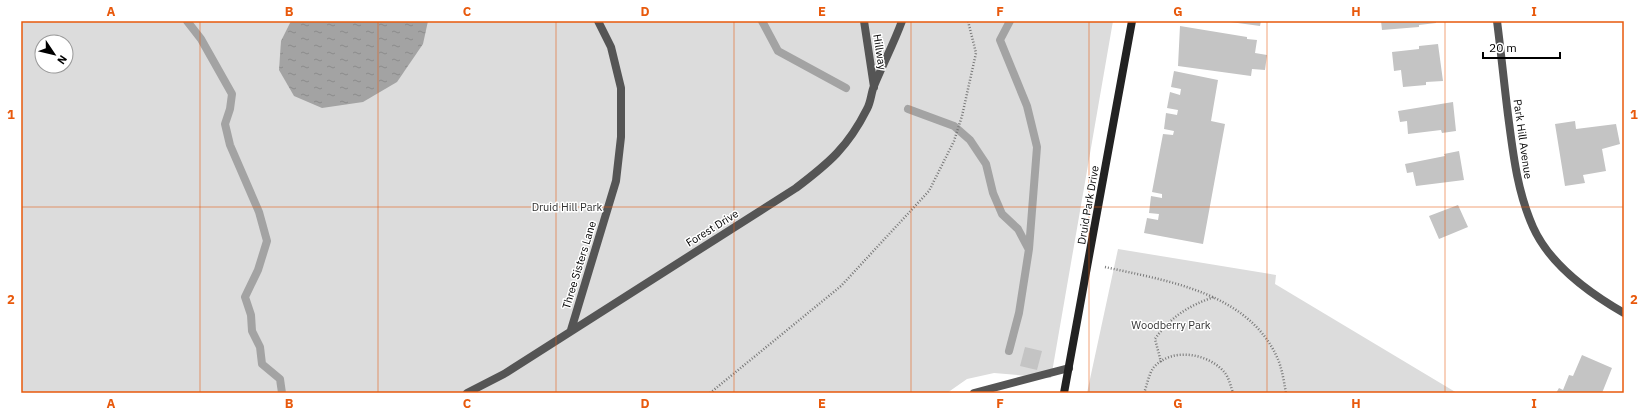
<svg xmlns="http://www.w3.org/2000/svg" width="1645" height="414" font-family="'IBM Plex Sans',sans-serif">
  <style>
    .park { fill: #dcdcdc; fill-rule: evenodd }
    .water { fill: url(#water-ripples) }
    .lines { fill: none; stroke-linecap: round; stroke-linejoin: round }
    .stream { stroke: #a3a3a3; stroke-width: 8 }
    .building { fill: #c4c4c4 }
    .path { stroke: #777; stroke-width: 2.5; stroke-dasharray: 1 2; stroke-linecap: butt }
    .lane { stroke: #555; stroke-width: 8 }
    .street { stroke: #555; stroke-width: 8 }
    .secondary { stroke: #222; stroke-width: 8 }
    .grid { fill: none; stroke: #e8590c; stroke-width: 1; stroke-opacity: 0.55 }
    .labels { text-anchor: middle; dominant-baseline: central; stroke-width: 3; stroke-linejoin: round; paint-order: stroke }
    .street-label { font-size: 11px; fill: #000; stroke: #fff }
    .park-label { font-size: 11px; fill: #333; stroke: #fff }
    .neatline { fill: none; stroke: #e8590c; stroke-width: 1.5 }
    .grid-label { font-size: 13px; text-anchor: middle; font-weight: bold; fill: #e8590c }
  </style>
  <defs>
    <pattern id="water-ripples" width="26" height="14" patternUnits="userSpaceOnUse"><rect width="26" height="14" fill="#a3a3a3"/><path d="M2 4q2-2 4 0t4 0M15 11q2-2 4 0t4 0" fill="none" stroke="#8b8b8b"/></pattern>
  </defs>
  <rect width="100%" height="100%" fill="#fff"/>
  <path class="park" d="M 21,21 L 1113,21 L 1051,378 L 994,373 L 967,379 L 947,393 L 21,393 ZM 42,42 L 66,42 L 66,66 L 42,66 Z
    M 1118,249 L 1276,275 L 1275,284 L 1457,393 L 1087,393 Z"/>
  <path class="water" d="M 291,21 L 428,21 L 423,44 L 397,82 L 363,102 L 322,108 L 294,96 L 279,70 L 281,41 Z"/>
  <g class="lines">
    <path class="stream" d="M 187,21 L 201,39 L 232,94 L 230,109 L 225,124 L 230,145 L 259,212 L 267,241 L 258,270 L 245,297 L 251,315 L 252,331 L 260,347 L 262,364 L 280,379 L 282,393
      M 762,21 L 778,51 L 846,88
      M 908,109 L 954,126 L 970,140 L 986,164 L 993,193 L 1002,214 L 1018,229 L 1028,248
      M 1009,351 L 1019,313 L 1029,249 L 1037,147 L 1027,106 L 1000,40 L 1010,21"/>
  </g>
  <path class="building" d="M 1223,21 L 1261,21 L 1260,26 Z
    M 1381,21 L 1436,21 L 1436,23 L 1419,25 L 1419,27 L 1382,30 Z
    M 1180,26 L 1247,37 L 1247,39 L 1257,40 L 1255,53 L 1267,55 L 1265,70 L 1252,69 L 1251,76 L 1178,66 Z
    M 1438,44 L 1443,81 L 1426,82 L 1426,85 L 1403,87 L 1401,70 L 1394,71 L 1392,52 L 1419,49 L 1419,46 Z
    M 1174,71 L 1218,80 L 1211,121 L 1225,124 L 1203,244 L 1144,233 L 1147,218 L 1158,220 L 1159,214 L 1149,213 L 1151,196 L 1162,198 L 1162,194 L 1152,192 L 1163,134 L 1173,135 L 1174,131 L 1164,129 L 1166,113 L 1177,115 L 1178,110 L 1167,108 L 1170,92 L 1180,95 L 1181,89 L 1171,87 Z
    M 1453,102 L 1456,131 L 1442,133 L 1441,130 L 1408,134 L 1407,121 L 1400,122 L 1398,111 Z
    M 1575,121 L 1576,129 L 1616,124 L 1620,144 L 1602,149 L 1606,171 L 1583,175 L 1585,183 L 1565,186 L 1555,124 Z
    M 1459,151 L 1464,180 L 1416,186 L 1413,172 L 1407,173 L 1405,164 L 1445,156 L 1444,154 Z
    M 1458,205 L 1468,227 L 1439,239 L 1429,216 Z
    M 1025,347 L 1042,351 L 1037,370 L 1020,366 Z
    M 1582,355 L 1612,368 L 1602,393 L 1556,393 L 1559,388 L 1563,390 L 1569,375 L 1573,376 Z"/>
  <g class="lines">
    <path class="path" d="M 1105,267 C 1167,281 1247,292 1277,357 C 1282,368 1284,382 1286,393
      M 1161,362 L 1155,339 C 1170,317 1190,305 1214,297
      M 710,393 L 841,286 L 929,191 L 954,141 L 962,116 L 976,53 L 968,21
      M 1144,393 C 1147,385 1149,373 1154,367 C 1172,347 1209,353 1225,373 C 1229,378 1231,387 1233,393"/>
    <path class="lane" d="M 864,21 L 874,87
      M 571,330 L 616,181 L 621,137 L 621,88 L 611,47 L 598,21
      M 467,393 L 504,374 L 796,188 C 829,163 848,147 867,109 C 871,102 871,93 874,86 C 883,64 894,43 902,21
      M 974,393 L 1069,368"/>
    <path class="street" d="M 1497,21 C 1501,52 1504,83 1508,115 C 1513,153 1517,191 1533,227 C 1550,265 1589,293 1624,313"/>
    <path class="secondary" d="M 1064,393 L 1132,21"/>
  </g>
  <path class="grid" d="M 200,21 L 200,393M 378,21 L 378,393M 556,21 L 556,393M 734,21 L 734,393M 911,21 L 911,393M 1089,21 L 1089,393M 1267,21 L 1267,393M 1445,21 L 1445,393M 21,207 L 1624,207"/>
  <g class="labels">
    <g class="street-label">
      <text transform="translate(880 52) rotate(81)">Hillway</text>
      <text transform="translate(1523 139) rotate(82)">Park Hill Avenue</text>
      <text transform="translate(1088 205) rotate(-80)">Druid Park Drive</text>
      <text transform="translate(712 228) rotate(-32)">Forest Drive</text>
      <text transform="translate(579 265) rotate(-73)">Three Sisters Lane</text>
    </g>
    <g class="park-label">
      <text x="567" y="207">Druid Hill Park</text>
      <text x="1171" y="325">Woodberry Park</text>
    </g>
  </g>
  <rect width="1645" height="414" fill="none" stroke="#ffffff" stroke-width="44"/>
  <g transform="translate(54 54) rotate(125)"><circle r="19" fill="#ffffff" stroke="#999999"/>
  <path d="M0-3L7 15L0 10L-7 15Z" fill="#000000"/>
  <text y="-6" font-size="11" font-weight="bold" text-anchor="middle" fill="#000000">N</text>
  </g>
  <path d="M1483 52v6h77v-6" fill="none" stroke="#000000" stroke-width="2"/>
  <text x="1489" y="52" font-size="12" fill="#000000" stroke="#ffffff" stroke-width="3" paint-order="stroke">20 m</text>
  <rect x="22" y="22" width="1601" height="370" class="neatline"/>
  <g class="grid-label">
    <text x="111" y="16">A</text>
    <text x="289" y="16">B</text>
    <text x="467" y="16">C</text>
    <text x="645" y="16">D</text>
    <text x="822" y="16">E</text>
    <text x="1000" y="16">F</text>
    <text x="1178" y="16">G</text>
    <text x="1356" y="16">H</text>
    <text x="1534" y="16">I</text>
    <text x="11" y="119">1</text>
    <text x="1634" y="119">1</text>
    <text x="11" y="304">2</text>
    <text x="1634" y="304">2</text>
    <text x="111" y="408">A</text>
    <text x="289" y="408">B</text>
    <text x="467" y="408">C</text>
    <text x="645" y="408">D</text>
    <text x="822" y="408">E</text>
    <text x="1000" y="408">F</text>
    <text x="1178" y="408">G</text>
    <text x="1356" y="408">H</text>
    <text x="1534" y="408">I</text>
  </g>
</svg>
